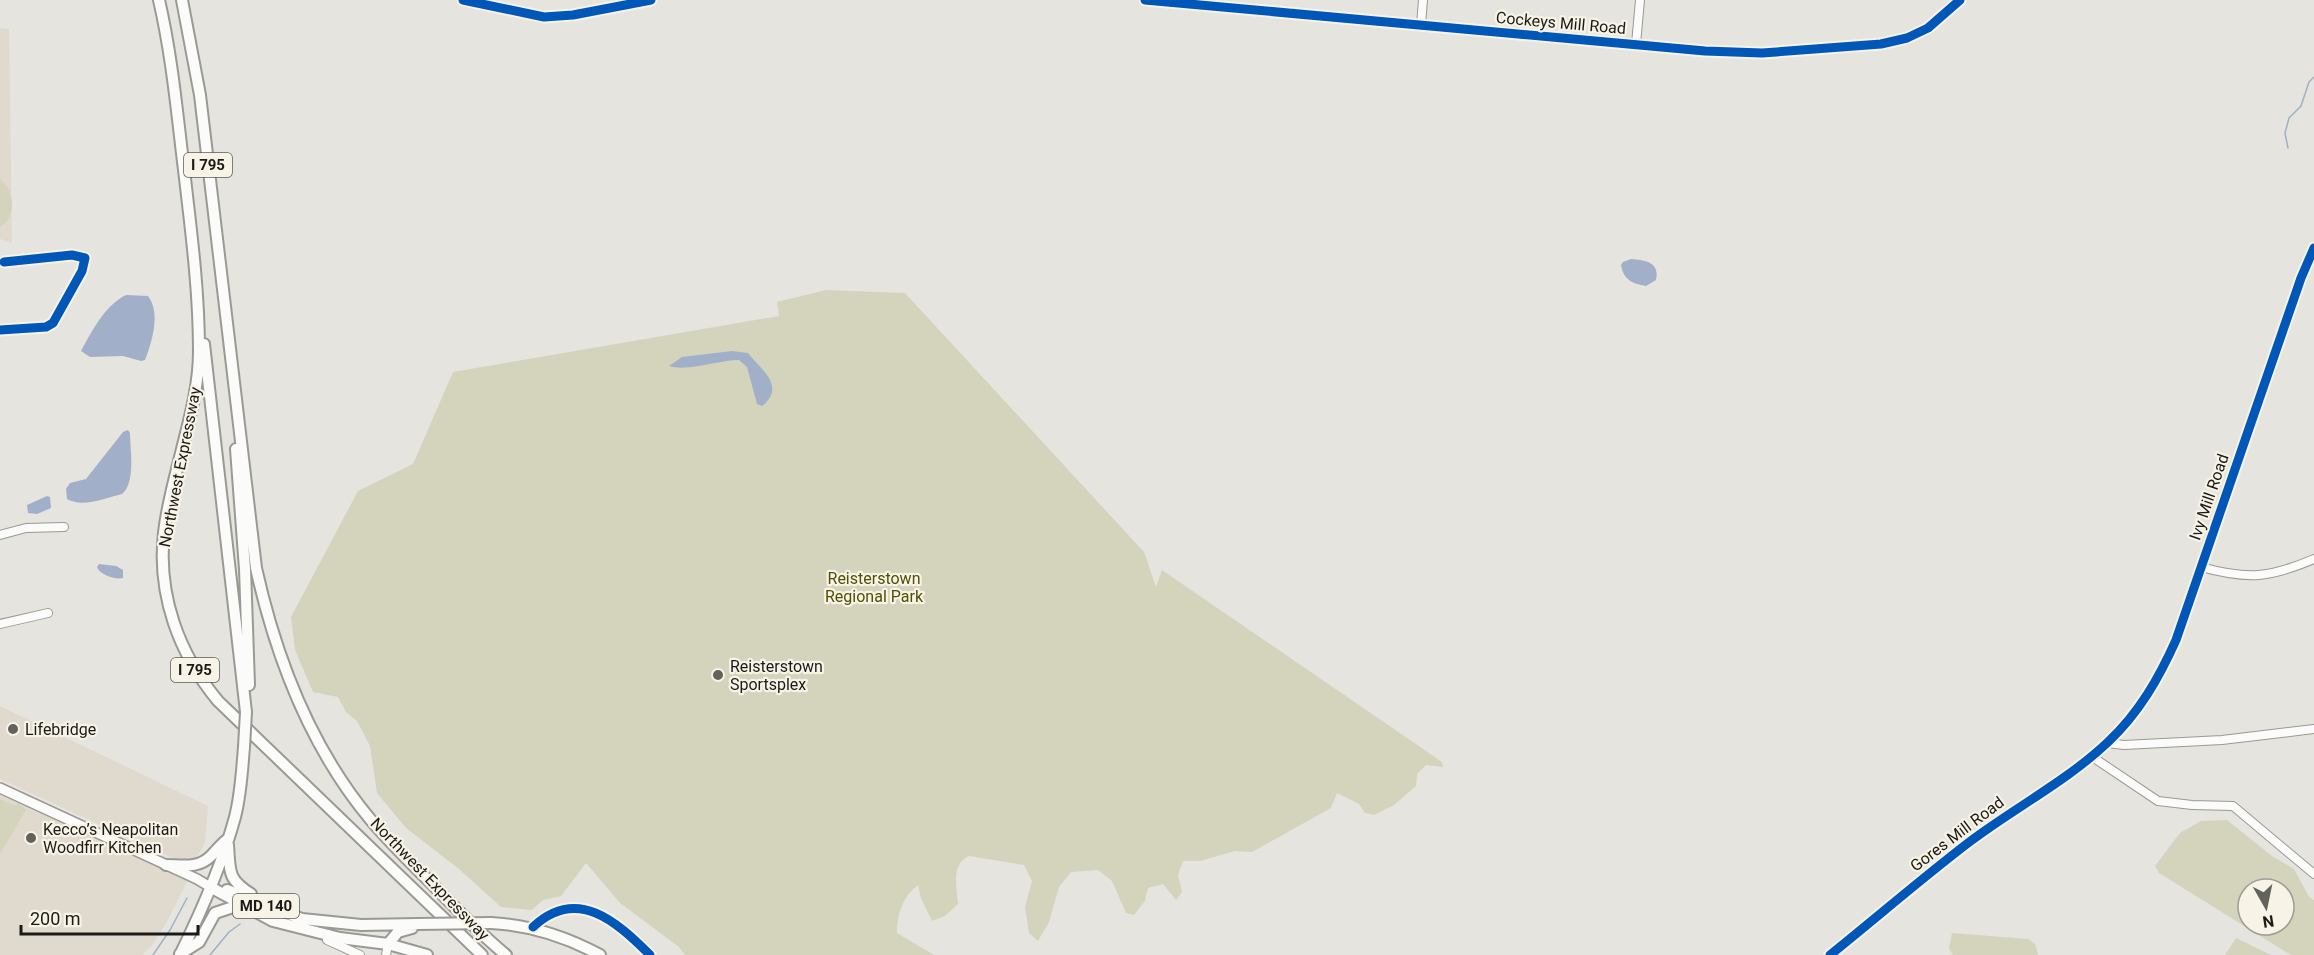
<svg xmlns="http://www.w3.org/2000/svg" width="2314" height="955" font-family="Roboto,sans-serif">
  <style>
    .built { fill: #dfdacd }
    .green { fill: #d3d4bb; fill-rule: evenodd }
    .water { fill: #a1b0c8 }
    .lines { fill: none; stroke-linecap: round; stroke-linejoin: round }
    .stream { stroke: #a1b0c8; stroke-width: 1.5 }
    .minor-casing { stroke: #9a9994; stroke-width: 10 }
    .major-casing { stroke: #9a9994; stroke-width: 12 }
    .highway-casing { stroke: #9a9994; stroke-width: 14 }
    .minor { stroke: #fbfbfa; stroke-width: 8 }
    .major { stroke: #fbfbfa; stroke-width: 9 }
    .highway { stroke: #fbfbfa; stroke-width: 10 }
    .highway-bridge-casing { stroke: #9a9994; stroke-width: 14; stroke-linecap: butt }
    .highway-bridge { stroke: #fbfbfa; stroke-width: 10 }
    .cycleway-casing { stroke: #f7f3e7; stroke-width: 13 }
    .cycleway { stroke: #0057b8; stroke-width: 9 }
    .poi-dot { fill: #62615c; stroke: #f7f3e7; stroke-width: 2 }
    .labels { text-anchor: middle; dominant-baseline: central; stroke-width: 4.5; stroke-linejoin: round; paint-order: stroke }
    .shield { fill: #f7f3e7; stroke: #5d5b55; stroke-width: 1.5 }
    .shield-label { font-size: 15px; font-weight: bold; fill: #1b1a16 }
    .street-label { font-size: 16px; fill: #1b1a16; stroke: #f7f3e7 }
    .park-label { font-size: 16px; fill: #4f5001; stroke: #f7f3e7 }
    .poi-label { font-size: 16px; fill: #1b1a16; stroke: #f7f3e7; text-anchor: start }
  </style>
  <rect width="100%" height="100%" fill="#e6e4de"/>
  <path class="built" d="M 0,28 L 9,29 L 12,243 L 0,239 Z
    M 0,706 L 208,806 L 205,843 L 198,855 L 189,863 L 170,857 L 0,779 Z
    M 0,795 L 187,881 L 168,920 L 153,944 L 142,955 L 0,955 Z"/>
  <path class="green" d="M 0,179 C 14,190 18,217 0,226 Z
    M 826,290 L 905,293 L 1144,552 L 1156,587 L 1162,570 L 1442,762 L 1443,767 L 1426,765 L 1417,774 L 1416,786 L 1394,805 L 1374,815 L 1365,813 L 1359,804 L 1337,793 L 1331,808 L 1252,852 L 1235,851 L 1200,861 L 1183,861 L 1178,875 L 1182,892 L 1176,900 L 1163,884 L 1148,888 L 1145,901 L 1134,915 L 1126,913 L 1112,881 L 1098,870 L 1071,872 L 1059,887 L 1049,922 L 1038,941 L 1029,933 L 1025,907 L 1032,881 L 1024,865 L 969,856 C 950,865 957,887 958,904 L 945,916 L 932,921 L 921,898 L 918,885 C 903,896 897,915 897,933 L 934,955 L 685,955 L 679,947 L 620,903 L 586,863 L 561,896 L 543,900 L 532,910 L 501,907 L 459,869 L 406,828 L 377,793 L 370,746 L 357,721 L 346,712 L 338,697 L 313,692 L 295,650 L 291,617 L 358,491 L 413,464 L 453,372 L 779,316 L 777,302 Z
    M 0,799 L 15,806 L 18,803 L 26,810 L 0,854 Z
    M 2227,820 L 2272,856 L 2294,869 L 2309,897 L 2314,900 L 2314,955 L 2291,955 L 2159,873 L 2155,866 L 2180,833 L 2201,821 ZM 2248,889 L 2284,889 L 2284,925 L 2248,925 Z
    M 1952,933 L 2028,939 L 2035,944 L 2038,955 L 1953,955 L 1949,949 Z
    M 2236,938 L 2271,955 L 2225,955 Z"/>
  <path class="water" d="M 1631,259 C 1645,260 1660,262 1656,280 L 1646,286 C 1632,284 1623,279 1621,265 L 1623,262 Z
    M 126,295 L 148,296 C 161,313 152,341 145,360 L 141,361 L 123,356 L 90,357 L 81,351 C 92,331 105,305 126,295 Z
    M 732,351 L 748,353 C 760,369 787,386 762,406 L 757,404 L 747,367 L 739,360 C 718,360 688,372 669,366 L 682,357 Z
    M 128,430 L 130,433 C 130,450 136,482 122,494 C 105,498 83,508 67,499 L 66,489 L 70,483 L 86,479 L 123,432 Z
    M 47,496 L 50,497 L 51,508 L 37,514 L 28,513 L 27,505 Z
    M 99,564 L 116,566 L 123,570 L 123,578 C 115,580 100,575 97,567 Z"/>
  <g class="lines">
    <path class="stream" d="M 2288,148 L 2285,133 L 2289,118 L 2301,106 L 2309,82 L 2314,77
      M 153,955 L 170,930 L 187,898
      M 210,955 L 229,932 L 240,924"/>
    <defs>
      <path id="minor" d="M 463,0 L 544,17 L 573,15 L 651,0
        M 1145,0 L 1705,51 L 1762,53 L 1881,44 L 1907,38 L 1928,28 L 1960,0
        M 1421,25 L 1423,0
        M 1636,44 L 1640,0
        M 0,330 L 46,327 L 53,323 L 82,271 L 85,258 L 72,255 L 4,262
        M 0,535 L 26,528 L 64,527
        M 2201,567 C 2248,580 2269,578 2314,559
        M 0,624 L 48,613
        M 2107,743 L 2124,745 L 2222,740 L 2314,729
        M 2091,756 L 2158,801 L 2192,805 L 2233,806 L 2314,874
        M 533,927 C 577,886 616,921 650,955
        M 328,934 L 327,940 L 360,955
        M 386,955 L 388,944
        M 1830,955 C 1876,918 1921,879 1968,843 C 2014,808 2067,781 2108,742 C 2139,713 2159,678 2176,640 L 2301,278 L 2314,248"/>
      <path id="major" d="M 0,788 L 197,879 L 212,888"/>
      <path id="highway" d="M 159,0 C 172,56 177,113 184,170 C 191,230 199,290 199,351 C 199,383 191,414 183,445 C 176,474 167,504 164,533 C 157,595 179,654 218,701 L 482,955
        M 182,0 L 200,95 L 256,568 C 276,658 310,747 370,819 C 391,844 414,866 437,889 C 459,912 482,935 506,955
        M 204,344 L 246,712
        M 236,449 L 245,569 L 249,685
        M 228,845 C 230,871 227,879 251,894
        M 166,865 C 182,865 198,869 211,856 C 217,850 221,844 228,839
        M 212,888 L 273,921 L 340,938 L 388,944 L 427,955
        M 227,890 L 302,919 L 361,925 L 418,924
        M 491,923 C 531,925 565,936 600,955
        M 388,944 L 398,932 L 412,928
        M 180,954 L 199,942 L 215,913 L 233,907 L 245,910
        M 180,955 C 202,910 222,865 235,817 C 241,794 242,770 244,747"/>
    </defs>
    <use href="#minor" class="minor-casing"/>
    <use href="#major" class="major-casing"/>
    <use href="#highway" class="highway-casing"/>
    <use href="#minor" class="minor"/>
    <use href="#major" class="major"/>
    <use href="#highway" class="highway"/>
    <defs>
      <path id="highway-bridge" d="M 244,747 L 246,712
        M 418,924 L 491,923"/>
    </defs>
    <use href="#highway-bridge" class="highway-bridge-casing"/>
    <use href="#highway-bridge" class="highway-bridge"/>
    <defs>
      <path id="cycleway" d="M 463,0 L 544,17 L 573,15 L 651,0
        M 1145,0 L 1705,51 L 1762,53 L 1881,44 L 1907,38 L 1928,28 L 1960,0
        M 0,330 L 46,327 L 53,323 L 82,271 L 85,258 L 72,255 L 4,262
        M 533,927 C 577,886 616,921 650,955
        M 1830,955 C 1876,918 1921,879 1968,843 C 2014,808 2067,781 2108,742 C 2139,713 2159,678 2176,640 L 2301,278 L 2314,248"/>
    </defs>
    <use href="#cycleway" class="cycleway-casing"/>
    <use href="#cycleway" class="cycleway"/>
  </g>
  <g class="poi-dot">
    <circle cx="718" cy="675" r="6"/>
    <circle cx="13" cy="729" r="6"/>
    <circle cx="31" cy="838" r="6"/>
  </g>
  <g class="labels">
    <g class="shield">
      <rect x="184" y="153" width="48" height="24" rx="4.5"/>
      <rect x="171" y="658" width="48" height="24" rx="4.5"/>
      <rect x="233" y="894" width="66" height="24" rx="4.5"/>
    </g>
    <g class="shield-label">
      <text x="208" y="165">I 795</text>
      <text x="195" y="670">I 795</text>
      <text x="266" y="906">MD 140</text>
    </g>
    <g class="street-label">
      <text transform="translate(1561 23) rotate(5)">Cockeys Mill Road</text>
      <text transform="translate(180 467) rotate(-79)">Northwest Expressway</text>
      <text transform="translate(2209 497) rotate(-71)">Ivy Mill Road</text>
      <text transform="translate(1957 834) rotate(-37)">Gores Mill Road</text>
      <text transform="translate(430 879) rotate(46)">Northwest Expressway</text>
    </g>
    <g class="park-label">
      <text x="874" y="578">Reisterstown<tspan x="874" dy="18">Regional Park</tspan></text>
    </g>
    <g class="poi-label">
      <text x="730" y="666">Reisterstown<tspan x="730" dy="18">Sportsplex</tspan></text>
      <text x="25" y="729">Lifebridge</text>
      <text x="43" y="829">Kecco’s Neapolitan<tspan x="43" dy="18">Woodfirr Kitchen</tspan></text>
    </g>
  </g>
  <g transform="translate(2266 907) rotate(171)"><circle r="28" fill="#f7f3e7" stroke="#9f9c93" stroke-width="1.5"/>
  <path d="M0-4.5L10 22L0 15L-10 22Z" fill="#62615c"/>
  <text y="-9" font-size="16" font-weight="bold" text-anchor="middle" fill="#1b1a16">N</text>
  </g>
  <path d="M21 925v9h177v-9" fill="none" stroke="#1b1a16" stroke-width="3"/>
  <text x="30" y="925" font-size="18" fill="#1b1a16" stroke="#f7f3e7" stroke-width="4.5" paint-order="stroke">200 m</text>
</svg>
